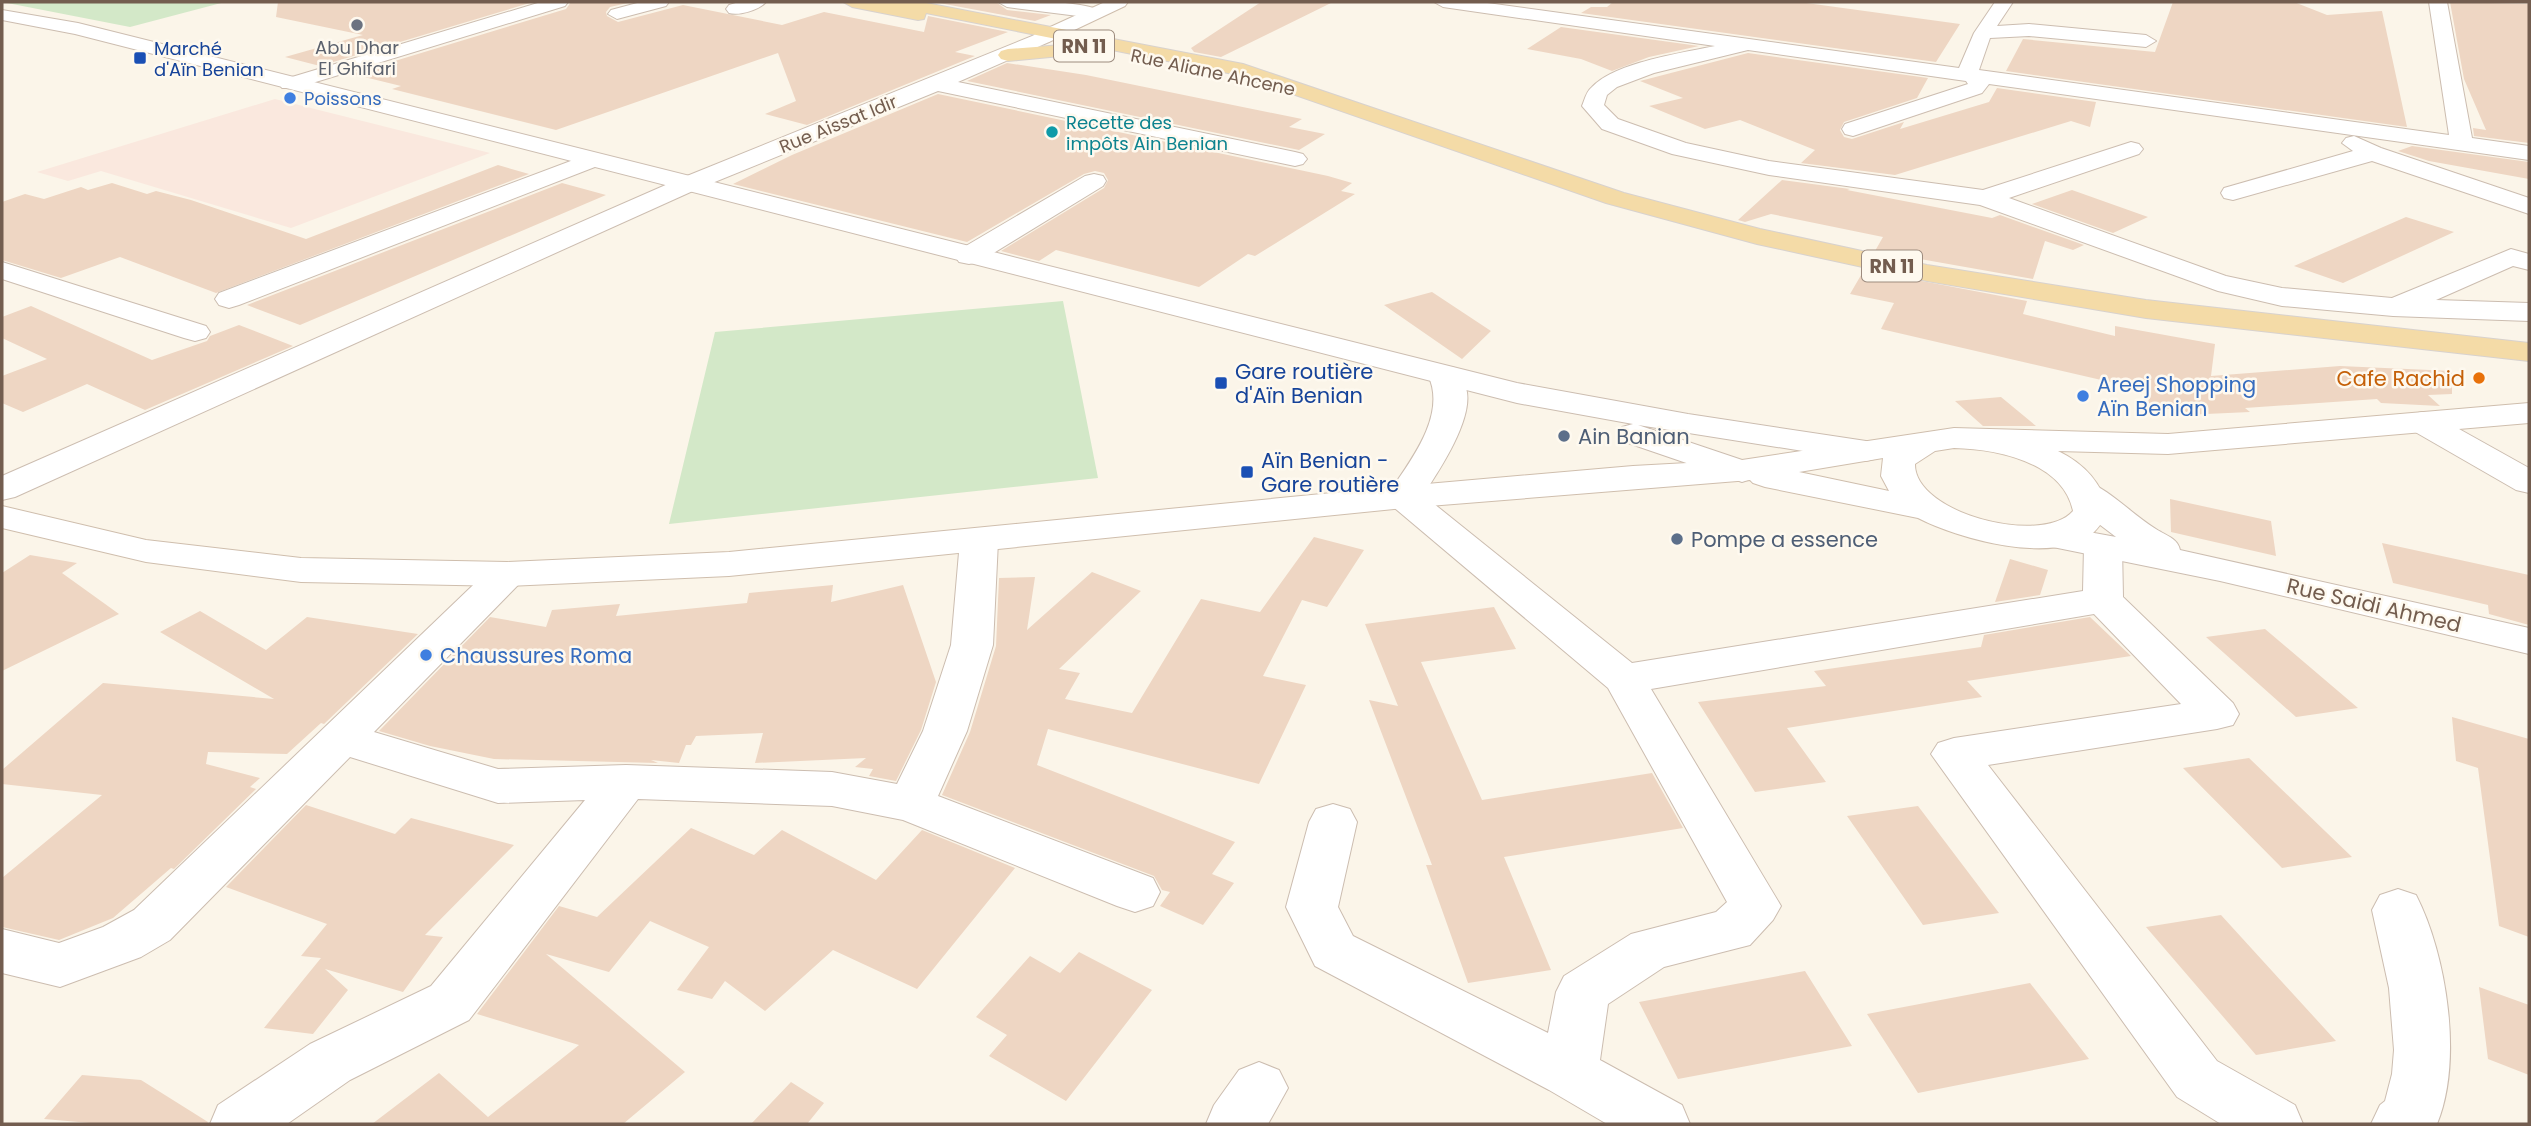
<svg xmlns="http://www.w3.org/2000/svg" width="2531" height="1126" font-family="Poppins,sans-serif">
  <style>
    .commercial { fill: #fae8de }
    .green { fill: #d3e8c8 }
    .building { fill: #eed6c3 }
    .lines { fill: none; stroke-linecap: round; stroke-linejoin: round }
    .minor-casing { stroke: #ccbdb0; stroke-width: 2 }
    .tertiary-casing { stroke: #ccbdb0; stroke-width: 2 }
    .secondary-casing { stroke: #cfbead; stroke-width: 2 }
    .primary-casing { stroke: #d8d2ce; stroke-width: 2 }
    .minor { fill: #fff; fill-rule: evenodd }
    .tertiary { fill: #fff; fill-rule: evenodd }
    .secondary { fill: #fff; fill-rule: evenodd }
    .primary { fill: #f4dba7; fill-rule: evenodd }
    .worship-dot { fill: #6b7280; stroke: #fef9ef; stroke-width: 2.5 }
    .transit-dot { fill: #1a4fb4; stroke: #fef9ef; stroke-width: 2.5 }
    .shop-dot { fill: #3f7fe0; stroke: #fef9ef; stroke-width: 2.5 }
    .culture-dot { fill: #0f9aa8; stroke: #fef9ef; stroke-width: 2.5 }
    .food-dot { fill: #e8710a; stroke: #fef9ef; stroke-width: 2.5 }
    .service-dot { fill: #5c6f8a; stroke: #fef9ef; stroke-width: 2.5 }
    .labels { text-anchor: middle; dominant-baseline: central; stroke-width: 5; stroke-linejoin: round; paint-order: stroke }
    .far-worship-label { font-size: 18px; fill: #5b616d; stroke: #fef9ef }
    .far-transit-label { font-size: 18px; fill: #164399; stroke: #fef9ef; text-anchor: start }
    .far-street-label { font-size: 18px; fill: #735d4f; stroke: #fef9ef }
    .far-shop-label { font-size: 18px; fill: #366cbe; stroke: #fef9ef; text-anchor: start }
    .far-culture-label { font-size: 18px; fill: #0d838f; stroke: #fef9ef; text-anchor: start }
    .shield { fill: #fef9ef; stroke: #9d8c7f; stroke-width: 2 }
    .shield-label { font-size: 19px; font-weight: bold; fill: #735d4f }
    .transit-label { font-size: 21px; fill: #164399; stroke: #fef9ef; text-anchor: start }
    .food-label { font-size: 21px; fill: #c56008; stroke: #fef9ef; text-anchor: end }
    .shop-label { font-size: 21px; fill: #366cbe; stroke: #fef9ef; text-anchor: start }
    .service-label { font-size: 21px; fill: #4e5e75; stroke: #fef9ef; text-anchor: start }
    .street-label { font-size: 21px; fill: #735d4f; stroke: #fef9ef }
  </style>
  <rect width="100%" height="100%" fill="#fbf5e9"/>
  <path class="commercial" d="M 275,99 L 490,153 L 291,228 L 101,171 L 68,181 L 37,172 Z"/>
  <path class="green" d="M 2,2 L 225,2 L 130,27 Z
    M 1063,301 L 1098,478 L 669,524 L 715,332 Z"/>
  <path class="building" d="M 278,2 L 533,2 L 320,66 L 285,57 L 363,35 L 276,17 Z
    M 571,2 L 632,2 L 610,7 L 606,12 L 607,16 L 618,22 L 683,5 L 782,25 L 824,12 L 924,32 L 928,16 L 1008,32 L 955,52 L 975,56 L 807,125 L 765,114 L 796,101 L 778,53 L 556,130 L 392,89 L 401,86 L 352,74 L 566,9 Z
    M 934,2 L 996,2 L 1007,10 L 1051,15 L 1035,21 Z
    M 1261,2 L 1333,2 L 1221,57 L 1194,52 L 1191,48 Z
    M 1613,2 L 1799,2 L 1960,24 L 1936,62 L 1581,13 L 1591,7 L 1607,7 Z
    M 2173,2 L 2294,2 L 2327,15 L 2382,11 L 2407,127 L 2006,71 L 2023,39 L 2155,52 Z
    M 2450,2 L 2529,4 L 2529,143 L 2474,136 L 2473,128 L 2486,130 L 2464,79 Z
    M 1561,27 L 1699,46 L 1649,57 L 1612,71 L 1581,59 L 1527,49 Z
    M 1748,53 L 1928,78 L 1917,98 L 1844,122 L 1840,130 L 1844,137 L 1852,139 L 1904,122 L 1900,129 L 1989,102 L 1997,88 L 2096,102 L 2090,127 L 2071,121 L 1895,175 L 1801,163 L 1815,150 L 1740,120 L 1705,129 L 1649,106 L 1683,98 L 1640,81 Z
    M 1007,63 L 1086,75 L 1302,119 L 1289,127 L 1325,134 L 1299,150 L 967,81 Z
    M 938,94 L 1328,176 L 1352,183 L 1341,191 L 1355,194 L 1255,256 L 1248,254 L 1199,287 L 1056,250 L 1039,261 L 1001,251 L 1104,188 L 1108,180 L 1104,173 L 1095,171 L 1084,174 L 967,242 L 733,184 L 792,155 Z
    M 2412,146 L 2529,162 L 2529,179 L 2429,161 L 2398,151 Z
    M 498,165 L 529,174 L 216,293 L 120,257 L 61,278 L 2,260 L 2,202 L 25,194 L 44,199 L 81,187 L 88,190 L 112,183 L 147,194 L 156,191 L 191,200 L 306,239 Z
    M 1782,180 L 1850,189 L 1847,190 L 1992,218 L 2000,215 L 2084,245 L 2073,250 L 2045,241 L 2033,279 L 1875,251 L 1883,237 L 1771,214 L 1745,222 L 1738,220 Z
    M 562,183 L 606,195 L 300,325 L 247,305 Z
    M 2072,190 L 2148,217 L 2113,233 L 2032,204 Z
    M 2406,217 L 2454,232 L 2343,283 L 2294,266 Z
    M 1864,270 L 2027,301 L 2023,314 L 2115,336 L 2115,326 L 2215,344 L 2211,376 L 2340,366 L 2452,371 L 2452,394 L 2428,395 L 2440,406 L 2381,403 L 2377,399 L 2245,408 L 2250,412 L 2184,415 L 2176,408 L 2148,411 L 2149,391 L 1881,329 L 1894,303 L 1850,294 Z
    M 1432,292 L 1491,331 L 1462,359 L 1384,305 Z
    M 31,306 L 152,360 L 207,341 L 210,336 L 239,325 L 293,346 L 145,410 L 87,384 L 23,412 L 2,403 L 2,376 L 47,359 L 2,338 L 2,317 Z
    M 2001,397 L 2036,426 L 1983,426 L 1955,401 Z
    M 2170,499 L 2271,521 L 2276,556 L 2171,532 Z
    M 1314,537 L 1364,550 L 1327,607 L 1302,600 L 1263,676 L 1306,685 L 1259,784 L 1048,729 L 1037,765 L 1235,842 L 1212,874 L 1234,883 L 1203,925 L 1160,906 L 1170,892 L 1162,890 L 1154,876 L 942,795 L 970,732 L 996,646 L 999,578 L 1035,577 L 1027,630 L 1092,572 L 1141,591 L 1059,669 L 1080,673 L 1065,699 L 1132,713 L 1201,599 L 1260,612 Z
    M 2382,543 L 2529,575 L 2529,625 L 2489,614 L 2488,605 L 2393,583 Z
    M 30,555 L 77,563 L 62,573 L 119,614 L 2,671 L 2,573 Z
    M 2010,559 L 2048,570 L 2040,595 L 1995,602 Z
    M 833,585 L 831,602 L 903,585 L 936,682 L 921,730 L 896,781 L 869,776 L 873,769 L 855,767 L 866,758 L 755,763 L 763,733 L 696,736 L 691,745 L 686,745 L 679,763 L 651,760 L 658,763 L 494,759 L 430,746 L 379,731 L 490,617 L 546,627 L 552,610 L 620,604 L 616,616 L 747,603 L 749,593 Z
    M 1494,607 L 1516,649 L 1421,662 L 1482,800 L 1652,773 L 1683,828 L 1504,857 L 1551,970 L 1468,983 L 1426,865 L 1432,865 L 1369,700 L 1398,706 L 1365,624 Z
    M 200,611 L 266,650 L 307,617 L 418,634 L 324,724 L 321,723 L 287,754 L 208,752 L 206,764 L 260,778 L 250,787 L 256,789 L 174,869 L 171,868 L 113,918 L 59,940 L 2,927 L 2,878 L 102,795 L 2,784 L 2,770 L 103,683 L 274,699 L 160,632 Z
    M 2090,617 L 2131,656 L 1967,681 L 1982,697 L 1787,728 L 1826,782 L 1755,792 L 1698,702 L 1826,686 L 1814,671 L 1981,647 L 1984,635 Z
    M 2265,629 L 2358,708 L 2296,717 L 2206,637 Z
    M 2452,717 L 2529,739 L 2529,937 L 2499,926 L 2478,768 L 2456,761 Z
    M 2249,758 L 2352,857 L 2282,868 L 2183,768 Z
    M 306,805 L 395,834 L 411,818 L 514,845 L 425,935 L 443,937 L 403,992 L 325,969 L 348,990 L 313,1034 L 264,1028 L 321,958 L 301,956 L 327,924 L 226,887 Z
    M 1918,806 L 1999,913 L 1923,925 L 1847,816 Z
    M 691,828 L 754,855 L 782,830 L 876,880 L 922,830 L 1015,868 L 917,989 L 833,950 L 765,1011 L 725,981 L 712,999 L 677,990 L 709,947 L 650,921 L 609,972 L 546,954 L 685,1072 L 623,1124 L 372,1124 L 439,1073 L 488,1117 L 579,1045 L 477,1014 L 559,906 L 597,917 Z
    M 2221,915 L 2336,1041 L 2256,1055 L 2146,927 Z
    M 1079,952 L 1152,990 L 1066,1101 L 989,1056 L 1007,1035 L 976,1017 L 1030,956 L 1060,973 Z
    M 1805,971 L 1852,1046 L 1678,1079 L 1639,1002 Z
    M 2030,983 L 2089,1059 L 1918,1093 L 1867,1014 Z
    M 2479,987 L 2529,1005 L 2529,1075 L 2488,1059 Z
    M 82,1075 L 141,1080 L 208,1122 L 207,1124 L 102,1124 L 44,1119 Z
    M 791,1082 L 824,1103 L 807,1124 L 751,1124 Z"/>
  <g class="lines">
    <defs>
      <path id="minor" d="M 541,2 L 568,2 L 565,6 L 296,88 L 282,88 L 279,84 L 282,80 Z
        M 641,2 L 669,2 L 666,6 L 617,19 L 608,14 L 611,10 Z
        M 739,2 L 766,2 C 759,10 739,16 729,13 L 726,9 L 729,5 Z
        M 998,2 C 1018,1 1091,0 1103,13 L 1094,18 L 1007,7 Z
        M 1434,2 L 1480,2 L 1959,68 L 1974,33 L 1995,2 L 2013,2 L 1997,26 L 2029,24 L 2146,35 L 2156,41 L 2146,47 L 2029,36 L 1990,38 L 1979,70 L 2449,135 L 2429,2 L 2447,2 L 2472,138 L 2529,146 L 2529,160 L 1989,84 L 1982,93 L 1853,136 L 1845,134 L 1842,129 L 1845,124 L 1968,84 L 1966,81 L 1748,50 L 1654,73 L 1617,87 L 1607,95 L 1604,105 L 1618,119 L 1686,143 L 1769,161 L 1983,190 L 2131,142 L 2139,144 L 2143,149 L 2139,154 L 2009,198 L 2226,276 L 2282,288 L 2392,298 L 2511,249 L 2529,254 L 2529,270 L 2513,266 L 2436,300 L 2529,303 L 2529,321 L 2393,316 L 2282,306 L 2218,291 L 1980,205 L 1769,175 L 1672,154 L 1602,129 L 1582,106 C 1585,99 1586,92 1592,87 C 1616,62 1682,53 1715,46 L 1443,7 Z
        M 1042,32 L 1049,34 L 1052,38 L 1049,42 L 958,82 L 1295,152 L 1303,154 L 1307,159 L 1303,164 L 1295,166 L 938,91 L 695,190 L 15,497 L 2,500 L 2,476 L 677,180 Z
        M 2354,136 L 2381,148 L 2529,198 L 2529,214 L 2372,161 L 2233,200 L 2224,198 L 2221,193 L 2224,188 L 2353,151 L 2342,143 L 2346,138 Z
        M 592,153 L 600,155 L 604,160 L 600,165 L 239,305 L 229,308 L 219,305 L 215,299 L 219,293 Z
        M 1094,174 L 1103,176 L 1106,181 L 1103,186 L 979,262 L 969,264 L 959,262 L 955,256 L 959,250 L 1085,176 Z
        M 2,262 L 206,326 L 210,332 L 206,338 L 195,341 L 184,338 L 2,279 Z
        M 1444,366 L 1455,368 C 1459,374 1464,381 1466,388 C 1475,417 1439,471 1423,495 L 1632,663 L 2083,591 L 2084,547 L 2090,539 L 2103,536 L 2116,539 L 2122,547 L 2123,597 L 2233,703 L 2239,714 L 2233,725 L 2217,729 L 1988,765 L 2217,1061 L 2295,1105 L 2303,1124 L 2221,1124 L 2177,1097 L 1931,754 L 1938,743 L 1954,738 L 2181,704 L 2094,614 L 1651,689 L 1781,906 L 1773,920 L 1750,945 L 1664,967 L 1608,1004 L 1600,1060 L 1682,1105 L 1690,1124 L 1607,1124 L 1549,1090 L 1315,966 L 1286,907 L 1309,822 L 1316,809 L 1333,804 L 1350,809 L 1357,822 L 1338,907 L 1353,936 L 1548,1033 L 1556,992 L 1564,976 L 1631,934 L 1716,912 L 1727,902 L 1608,688 L 1391,505 L 1386,497 C 1408,464 1448,416 1428,375 L 1433,368 Z
        M 2422,412 L 2434,415 L 2529,468 L 2529,493 L 2516,490 L 2410,429 L 2405,422 L 2410,415 Z
        M 979,530 L 992,533 L 998,541 L 993,645 L 967,731 L 938,796 L 1153,878 L 1160,892 L 1153,906 L 1135,912 L 1117,906 L 903,820 L 832,806 L 638,799 L 469,1020 L 350,1080 L 287,1124 L 210,1124 L 218,1105 L 310,1044 L 431,986 L 585,800 L 498,803 L 350,757 L 170,940 L 141,957 L 60,987 L 2,973 L 2,929 L 59,943 L 103,927 L 134,910 L 493,566 L 507,562 L 521,566 L 526,574 L 521,582 L 374,732 L 498,769 L 626,765 L 832,772 L 897,784 L 923,731 L 951,645 L 960,541 L 966,533 Z
        M 2398,889 L 2416,895 C 2447,955 2463,1061 2437,1124 L 2371,1124 L 2380,1105 L 2385,1101 L 2392,1074 L 2394,1050 L 2389,988 L 2372,910 L 2380,895 Z
        M 1259,1062 L 1279,1070 L 1288,1088 L 1268,1124 L 1206,1124 L 1214,1105 L 1239,1070 Z"/>
      <path id="tertiary" d="M 2,10 L 78,23 L 1517,383 L 1688,414 L 1866,441 L 1878,444 L 1883,451 L 1878,458 L 1866,461 L 1638,425 L 1754,464 L 1760,471 L 1754,478 L 1742,482 L 1622,441 L 1617,434 L 1622,427 L 1633,424 L 1517,403 L 75,34 L 2,20 Z
        M 2087,482 C 2107,487 2138,520 2161,532 C 2170,537 2178,540 2180,550 L 2529,628 L 2529,654 L 2220,581 L 2038,544 L 2032,536 L 2038,528 L 2051,525 L 2116,537 L 2091,518 L 2069,493 L 2074,485 Z"/>
      <path id="secondary" d="M 1105,2 L 1128,2 L 1125,6 L 1049,42 L 1035,42 L 1032,38 L 1035,34 Z
        M 2529,403 L 2529,423 L 2168,454 L 2058,451 C 2085,464 2102,483 2109,512 C 2104,519 2099,528 2092,534 C 2052,565 1959,539 1918,518 L 1765,487 L 1753,483 L 1750,480 L 1404,508 L 729,576 L 507,586 L 301,582 L 146,562 L 2,528 L 2,506 L 146,540 L 301,558 L 507,562 L 729,552 L 1404,486 L 1633,466 L 1742,460 L 1954,428 L 2168,434 ZM 1954,448 C 1997,449 2063,462 2073,511 C 2043,546 1914,514 1915,464 L 1935,451 ZM 1883,458 L 1881,476 L 1889,491 L 1799,472 Z"/>
      <path id="primary" d="M 843,2 L 921,2 L 1243,64 L 1624,193 L 1760,229 L 1927,265 L 2146,300 L 2529,343 L 2529,361 L 2146,318 L 1927,281 L 1757,244 L 1606,203 L 1238,75 L 926,13 L 924,19 L 918,20 L 852,7 Z
        M 1075,44 L 1082,46 L 1085,50 L 1082,54 L 1008,61 L 1001,59 L 998,55 L 1001,51 L 1008,49 Z"/>
    </defs>
    <use href="#minor" class="minor-casing"/>
    <use href="#tertiary" class="tertiary-casing"/>
    <use href="#secondary" class="secondary-casing"/>
    <use href="#primary" class="primary-casing"/>
    <use href="#minor" class="minor"/>
    <use href="#tertiary" class="tertiary"/>
    <use href="#secondary" class="secondary"/>
    <use href="#primary" class="primary"/>
  </g>
  <circle class="worship-dot" cx="357" cy="25" r="7"/>
  <g class="transit-dot">
    <rect x="133" y="51" width="14" height="14" rx="3.5"/>
    <rect x="1214" y="376" width="14" height="14" rx="3.5"/>
    <rect x="1240" y="465" width="14" height="14" rx="3.5"/>
  </g>
  <g class="shop-dot">
    <circle cx="290" cy="98" r="7"/>
    <circle cx="2083" cy="396" r="7"/>
    <circle cx="426" cy="655" r="7"/>
  </g>
  <circle class="culture-dot" cx="1052" cy="132" r="7"/>
  <circle class="food-dot" cx="2479" cy="378" r="7"/>
  <g class="service-dot">
    <circle cx="1564" cy="436" r="7"/>
    <circle cx="1677" cy="539" r="7"/>
  </g>
  <g class="labels">
    <g class="far-worship-label">
      <text x="357" y="47">Abu Dhar<tspan x="357" dy="21">El Ghifari</tspan></text>
    </g>
    <g class="far-transit-label">
      <text x="154" y="48">Marché<tspan x="154" dy="21">d'Aïn Benian</tspan></text>
    </g>
    <g class="far-street-label">
      <text transform="translate(1213 72) rotate(12)">Rue Aliane Ahcene</text>
      <text transform="translate(838 124) rotate(-22)">Rue Aissat Idir</text>
    </g>
    <g class="far-shop-label">
      <text x="304" y="98">Poissons</text>
    </g>
    <g class="far-culture-label">
      <text x="1066" y="122">Recette des<tspan x="1066" dy="21">impôts Ain Benian</tspan></text>
    </g>
    <g class="shield">
      <rect x="1054" y="30.5" width="60" height="31" rx="5"/>
      <rect x="1862" y="250.5" width="60" height="31" rx="5"/>
    </g>
    <g class="shield-label">
      <text x="1084" y="46">RN 11</text>
      <text x="1892" y="266">RN 11</text>
    </g>
    <g class="transit-label">
      <text x="1235" y="371">Gare routière<tspan x="1235" dy="24">d'Aïn Benian</tspan></text>
      <text x="1261" y="460">Aïn Benian -<tspan x="1261" dy="24">Gare routière</tspan></text>
    </g>
    <g class="food-label">
      <text x="2465" y="378">Cafe Rachid</text>
    </g>
    <g class="shop-label">
      <text x="2097" y="384">Areej Shopping<tspan x="2097" dy="24">Aïn Benian</tspan></text>
      <text x="440" y="655">Chaussures Roma</text>
    </g>
    <g class="service-label">
      <text x="1578" y="436">Ain Banian</text>
      <text x="1691" y="539">Pompe a essence</text>
    </g>
    <g class="street-label">
      <text transform="translate(2374 605) rotate(13)">Rue Saidi Ahmed</text>
    </g>
  </g>
  <rect width="2531" height="1126" fill="none" stroke="#735d4f" stroke-width="7"/>
</svg>
